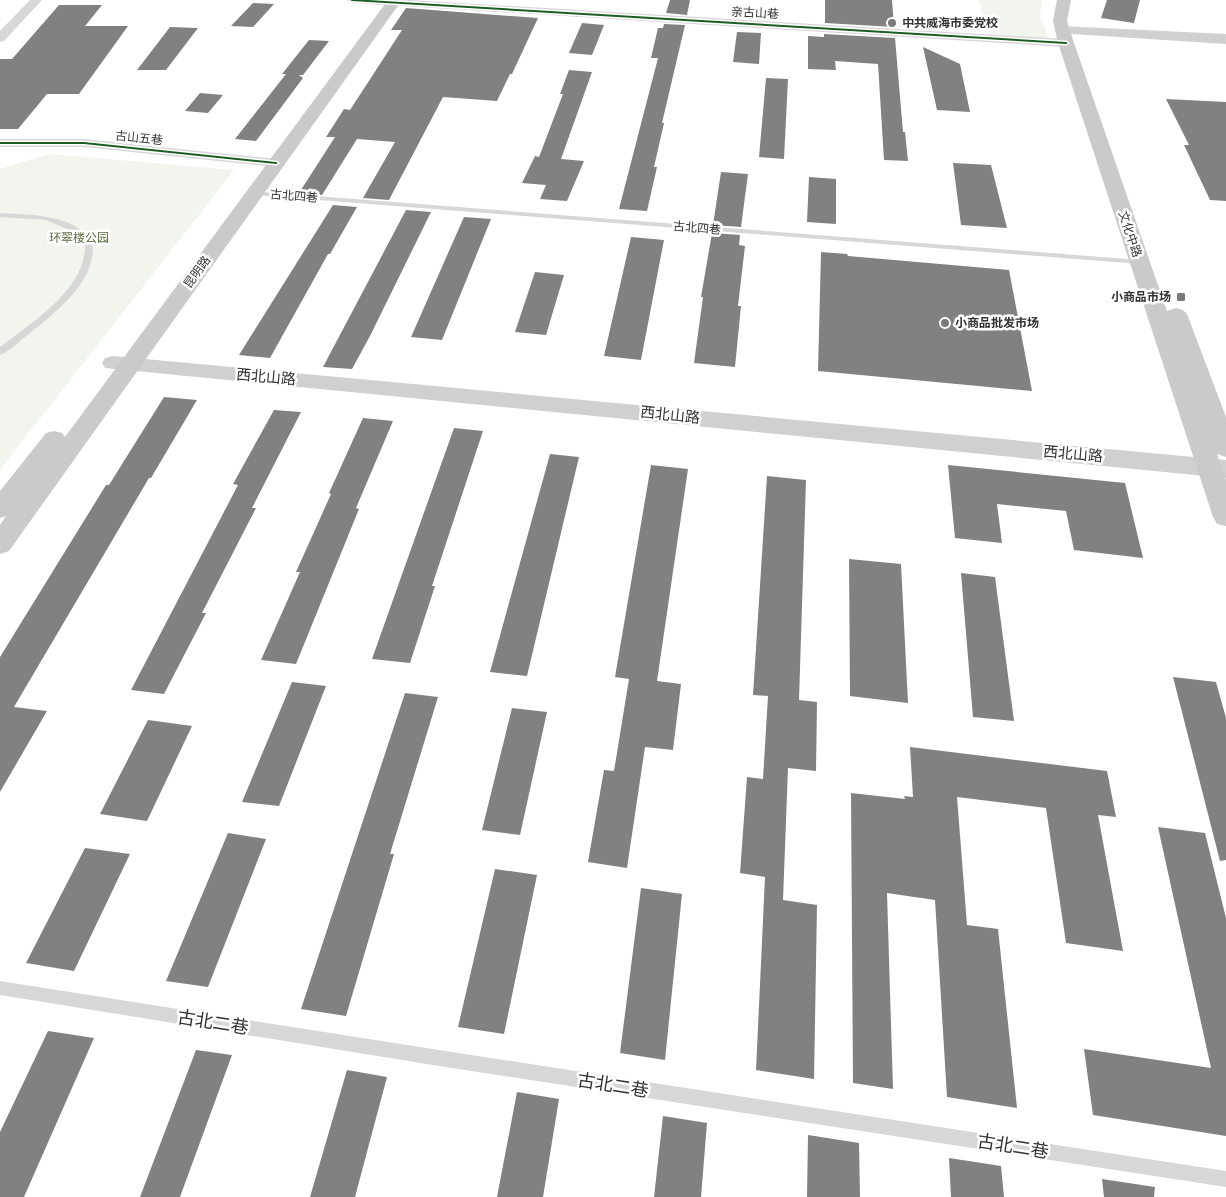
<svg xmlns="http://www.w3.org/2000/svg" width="1226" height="1197" font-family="Roboto,'Noto Sans SC',sans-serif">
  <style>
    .green { fill: #f1f5ed }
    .building { fill: #818181 }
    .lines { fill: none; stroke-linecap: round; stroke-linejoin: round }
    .lane { fill: #d7d7d7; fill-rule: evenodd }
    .street { fill: #d7d7d7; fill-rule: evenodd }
    .secondary { fill: #d0d0d0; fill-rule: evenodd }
    .primary { fill: #cacaca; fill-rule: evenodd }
    .cycleway-casing { stroke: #fff; stroke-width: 3 }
    .cycleway { fill: #1b5e20; fill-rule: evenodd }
    .poi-dot { fill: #7a7a7a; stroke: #fff; stroke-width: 2 }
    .labels { text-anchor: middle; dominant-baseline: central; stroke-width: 5; stroke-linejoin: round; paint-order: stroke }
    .far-street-label { font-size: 12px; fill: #333; stroke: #fff }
    .far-poi-label { font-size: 12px; font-weight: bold; fill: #333; stroke: #fff; text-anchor: start }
    .far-park-label { font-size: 12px; fill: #56703f; stroke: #fff }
    .street-label { font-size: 15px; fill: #333; stroke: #fff }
    .near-street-label { font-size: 18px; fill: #333; stroke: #fff }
  </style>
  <rect width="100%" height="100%" fill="#fff"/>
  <path class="green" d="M 979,0 L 1042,0 L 1040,17 L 1049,39 L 988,36 Z
    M 49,154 L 234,170 L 0,470 L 0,169 Z"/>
  <path class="building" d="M 670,0 L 690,0 L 687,15 L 666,13 Z
    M 825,0 L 892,0 L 894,27 L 825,23 Z
    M 1107,0 L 1140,0 L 1134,23 L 1101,18 Z
    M 253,3 L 274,4 L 253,27 L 231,26 Z
    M 59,5 L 102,5 L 85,26 L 128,26 L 79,94 L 47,94 L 18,129 L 0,129 L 0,59 L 12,59 Z
    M 406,8 L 538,18 L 512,74 L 510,74 L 497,101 L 443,97 L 389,200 L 363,198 L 395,142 L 357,139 L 322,195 L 299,193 L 335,137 L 326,137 L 344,109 L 350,110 L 402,30 L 391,30 Z
    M 582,23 L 604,25 L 592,55 L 569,53 Z
    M 664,24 L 685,25 L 662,123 L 664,123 L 654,167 L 657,167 L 647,211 L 619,209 L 658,58 L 651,58 L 658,28 L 663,28 Z
    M 170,27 L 198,28 L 166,70 L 137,70 Z
    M 737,32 L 761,33 L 759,64 L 733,62 Z
    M 824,34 L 895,38 L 903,132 L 905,132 L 908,161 L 884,160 L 878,64 L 835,61 L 836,70 L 808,69 L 808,36 L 824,37 Z
    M 309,40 L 329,41 L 303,75 L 299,75 L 303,78 L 256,141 L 235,139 L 286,74 L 282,74 Z
    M 923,47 L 960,64 L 970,112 L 937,110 Z
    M 569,70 L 592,72 L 561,159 L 584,161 L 567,201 L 540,199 L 546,185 L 522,183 L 535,156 L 539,157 L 563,94 L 560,94 Z
    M 766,78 L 788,79 L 784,159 L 759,157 Z
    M 200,93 L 223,95 L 208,113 L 185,111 Z
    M 1166,99 L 1226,102 L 1226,201 L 1210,200 L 1184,145 L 1189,145 Z
    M 953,163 L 991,165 L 1007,228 L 961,225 Z
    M 721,172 L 748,174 L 741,227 L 713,225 Z
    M 809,177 L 836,179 L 836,224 L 807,222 Z
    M 333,205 L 357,207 L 330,254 L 328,254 L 270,358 L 239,355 Z
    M 406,210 L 431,212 L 370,336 L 352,369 L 323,367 Z
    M 464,217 L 491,219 L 442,340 L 411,337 Z
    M 712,233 L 740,235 L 739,245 L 745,246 L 738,306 L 741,306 L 735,367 L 694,363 L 703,297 L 701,297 Z
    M 631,237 L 664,240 L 641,360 L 604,356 Z
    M 821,252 L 847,254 L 848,256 L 1009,270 L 1032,391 L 818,371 Z
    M 535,272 L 564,275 L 546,335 L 515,332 Z
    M 164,397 L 197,400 L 151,478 L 149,478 L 14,707 L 47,711 L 0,792 L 0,657 L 106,485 L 109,485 Z
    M 274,410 L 301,412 L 252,508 L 256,508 L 202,613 L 206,613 L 164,694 L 131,690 L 238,485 L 233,484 Z
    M 363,418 L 393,421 L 356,508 L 359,509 L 296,664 L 261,660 L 300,572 L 296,572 L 331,494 L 329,493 Z
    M 454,428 L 483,431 L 432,586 L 435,586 L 410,663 L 372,659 Z
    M 550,454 L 579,457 L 527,676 L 490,672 Z
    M 651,465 L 688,469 L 657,681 L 681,684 L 673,750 L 645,747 L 627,868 L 588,862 L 604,770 L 614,771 L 629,679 L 615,677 Z
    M 948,465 L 1125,483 L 1143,558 L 1074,550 L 1066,511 L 997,504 L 1002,543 L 955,538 Z
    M 767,476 L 806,480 L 799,700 L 817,702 L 816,771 L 788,768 L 783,900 L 817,905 L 814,1079 L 756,1070 L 765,877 L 740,873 L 747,777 L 763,779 L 768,696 L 753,695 Z
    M 849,559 L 901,564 L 908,703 L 850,696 Z
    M 961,573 L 995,577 L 1014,721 L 973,717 Z
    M 1173,677 L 1216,682 L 1226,718 L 1226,860 L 1220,861 Z
    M 292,682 L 326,686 L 279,806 L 242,802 Z
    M 405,693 L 438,697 L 390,854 L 394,854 L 346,1016 L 301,1009 Z
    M 512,708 L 547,712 L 520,835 L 482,830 Z
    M 148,720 L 192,726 L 147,821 L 100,814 Z
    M 910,747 L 1107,771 L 1116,817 L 1098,815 L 1123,951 L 1066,943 L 1046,808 L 957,797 L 967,925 L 998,929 L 1017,1108 L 947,1097 L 935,900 L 887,893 L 893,1089 L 853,1083 L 851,793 L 905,799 L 904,796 L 913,797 Z
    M 1158,827 L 1205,833 L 1226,918 L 1226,1136 L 1093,1115 L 1084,1049 L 1211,1068 Z
    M 228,833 L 266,839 L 208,987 L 166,981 Z
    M 85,848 L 130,854 L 74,971 L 26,963 Z
    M 495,869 L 537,875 L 504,1034 L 458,1027 Z
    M 641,888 L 682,894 L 665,1060 L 620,1053 Z
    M 48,1031 L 94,1038 L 24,1197 L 0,1197 L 0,1132 Z
    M 196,1050 L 232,1055 L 180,1197 L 140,1197 Z
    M 347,1070 L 387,1077 L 355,1197 L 310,1197 Z
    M 517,1092 L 559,1099 L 543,1197 L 497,1197 Z
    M 663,1116 L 707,1123 L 701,1197 L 654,1197 Z
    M 808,1135 L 859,1143 L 860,1197 L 807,1197 Z
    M 949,1158 L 1001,1166 L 1004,1197 L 951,1197 Z
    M 1102,1179 L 1155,1187 L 1154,1197 L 1104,1197 Z"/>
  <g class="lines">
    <path class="lane" d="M 252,191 L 1140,260 L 1144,262 L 1140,264 L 255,195 L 251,193 Z
      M 0,213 C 29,215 82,213 93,248 C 93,286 52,315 25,337 C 17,343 9,352 0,355 L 0,347 C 31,323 85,290 85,246 L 72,231 L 46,220 L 0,217 Z
      M 0,981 L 439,1050 L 1226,1171 L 1226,1187 L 439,1066 L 0,995 Z"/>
    <path class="street" d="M 30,0 L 42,0 L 4,41 L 0,42 L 0,31 Z
      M 346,0 L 410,0 L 1066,39 L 1072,43 L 1066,47 L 352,3 Z
      M 0,139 L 84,139 L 276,159 L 281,160 L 283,163 L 281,166 L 276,167 L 84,147 L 0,147 Z"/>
    <path class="secondary" d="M 1062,26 L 1226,34 L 1226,44 L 1057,33 L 1055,30 L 1057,27 Z
      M 113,356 L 1226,460 L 1226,478 L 105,368 L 102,363 L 105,358 Z"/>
    <path class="primary" d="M 388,0 L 402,0 L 9,551 L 0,554 L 0,525 L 6,516 L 0,518 L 0,491 L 46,433 L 54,431 L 62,433 L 65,437 Z
      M 1057,0 L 1071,0 L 1067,21 L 1074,43 L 1167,311 L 1176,308 L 1183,310 L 1187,314 L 1226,417 L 1226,457 L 1217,454 L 1226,480 L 1226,526 L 1217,524 L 1213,517 L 1058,43 L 1053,21 Z"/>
    <defs>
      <path id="cycleway" d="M 350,0 L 368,0 L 1066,42 L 1068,43 L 1066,44 L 352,1 Z
        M 0,142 L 84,142 L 276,162 L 278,163 L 276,164 L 84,144 L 0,144 Z"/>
    </defs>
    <use href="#cycleway" class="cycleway-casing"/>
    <use href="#cycleway" class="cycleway"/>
  </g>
  <g class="poi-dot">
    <circle cx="892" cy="23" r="5"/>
    <rect x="1176" y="292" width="10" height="10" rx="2.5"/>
    <circle cx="945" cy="323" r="5"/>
  </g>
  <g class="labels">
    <g class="far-street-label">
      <text transform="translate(755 13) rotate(3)">亲古山巷</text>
      <text transform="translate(139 138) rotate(6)">古山五巷</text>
      <text transform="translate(294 196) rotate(5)">古北四巷</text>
      <text transform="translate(697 228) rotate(5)">古北四巷</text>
      <text transform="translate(1130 234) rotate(71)">文化中路</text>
      <text transform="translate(197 272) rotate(-54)">昆明路</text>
    </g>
    <g class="far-poi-label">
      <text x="902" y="23">中共威海市委党校</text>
      <text x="1171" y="297" text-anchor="end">小商品市场</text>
      <text x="955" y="323">小商品批发市场</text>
    </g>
    <g class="far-park-label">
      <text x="79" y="238">环翠楼公园</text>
    </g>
    <g class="street-label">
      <text transform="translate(266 377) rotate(5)">西北山路</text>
      <text transform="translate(670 415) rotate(6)">西北山路</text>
      <text transform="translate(1073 454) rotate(5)">西北山路</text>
    </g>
    <g class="near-street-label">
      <text transform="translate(213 1022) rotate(9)">古北二巷</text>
      <text transform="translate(613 1085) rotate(9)">古北二巷</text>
      <text transform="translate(1013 1146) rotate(9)">古北二巷</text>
    </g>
  </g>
</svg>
